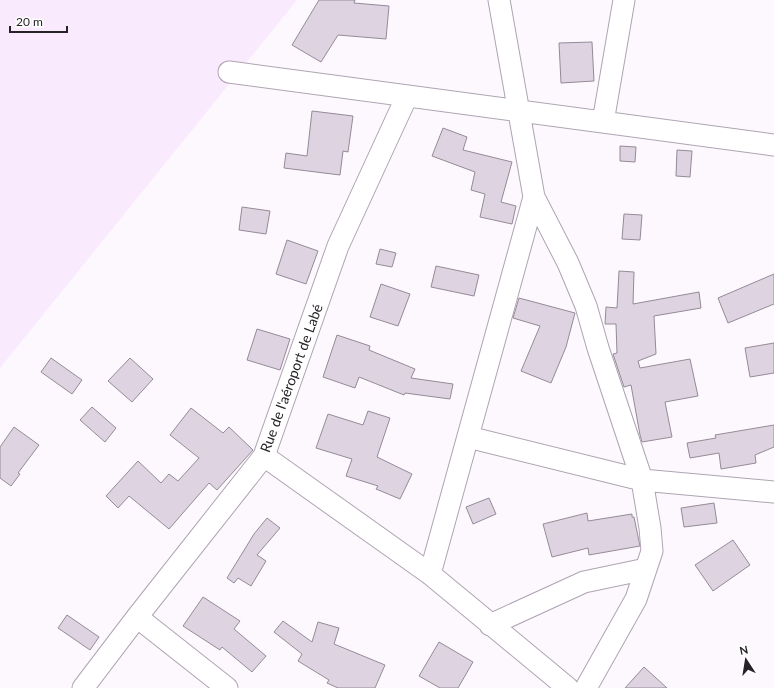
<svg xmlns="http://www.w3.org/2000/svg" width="774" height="688" font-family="Lato,sans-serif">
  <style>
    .built { fill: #f9eafe }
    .building { fill: #ddd3e1; stroke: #958b98 }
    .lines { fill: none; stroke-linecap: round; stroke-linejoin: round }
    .street-casing { stroke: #aea4b2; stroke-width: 23 }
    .street { stroke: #fff; stroke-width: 21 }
    .labels { text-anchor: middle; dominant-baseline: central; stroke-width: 3; stroke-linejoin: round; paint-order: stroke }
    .street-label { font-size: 14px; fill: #262227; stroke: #fff }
  </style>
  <rect width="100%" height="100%" fill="#fdf8fe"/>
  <path class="built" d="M 0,0 L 297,0 L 0,368 Z"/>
  <path class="building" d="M 319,0 L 355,0 L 354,3 L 389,6 L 386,39 L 338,35 L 321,62 L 292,45 Z
    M 592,42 L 594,81 L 561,83 L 559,43 Z
    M 312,111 L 353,116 L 348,152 L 343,151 L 340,175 L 284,168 L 286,153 L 307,156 Z
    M 443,128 L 467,137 L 463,150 L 512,162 L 501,202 L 516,206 L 512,224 L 480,217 L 485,194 L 471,190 L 475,172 L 432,156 Z
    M 620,146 L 636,147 L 635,162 L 620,161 Z
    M 677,150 L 692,151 L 690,177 L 676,176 Z
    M 242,207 L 270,211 L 266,234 L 239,230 Z
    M 624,214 L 642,215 L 640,240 L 622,239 Z
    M 287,240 L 318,251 L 306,284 L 276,274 Z
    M 380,249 L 396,253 L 392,267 L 376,264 Z
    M 436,266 L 479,275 L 474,296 L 431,287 Z
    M 619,271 L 634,272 L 633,304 L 699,292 L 701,308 L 654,316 L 656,354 L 638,361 L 640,368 L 690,359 L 698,396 L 665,402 L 672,437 L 642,442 L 640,435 L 631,385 L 624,387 L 613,354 L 617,353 L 616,324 L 605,324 L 606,307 L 617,308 Z
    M 774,274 L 774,304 L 728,323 L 718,298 Z
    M 381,284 L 410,294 L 398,326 L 370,317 Z
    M 519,298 L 575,313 L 566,347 L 551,383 L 521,371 L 540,326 L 513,318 Z
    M 257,329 L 290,339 L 280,370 L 247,360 Z
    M 337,335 L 370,346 L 369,350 L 415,369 L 411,378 L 453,384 L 450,399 L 405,393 L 404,395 L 359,377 L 355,388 L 323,377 Z
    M 774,343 L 774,373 L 750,377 L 745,348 Z
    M 51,358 L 82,380 L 72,394 L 41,372 Z
    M 130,358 L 153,379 L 132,402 L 108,381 Z
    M 92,407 L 116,428 L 105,442 L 80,420 Z
    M 191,408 L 223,433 L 229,427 L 253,450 L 217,490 L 209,483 L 169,529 L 129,496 L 118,508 L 106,496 L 138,461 L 161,483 L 169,474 L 178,481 L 199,458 L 170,435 Z
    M 368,411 L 390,418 L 377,457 L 412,474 L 400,499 L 376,489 L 378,486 L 346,476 L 352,459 L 316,448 L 328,414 L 363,425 Z
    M 774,425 L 774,447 L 755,455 L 756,463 L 721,469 L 719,453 L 690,458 L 687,443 L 716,438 L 715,435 Z
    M 14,427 L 39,445 L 18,473 L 20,474 L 11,486 L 0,478 L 0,447 Z
    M 489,498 L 496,514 L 473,524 L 466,507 Z
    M 714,503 L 717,523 L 684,527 L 681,508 Z
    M 587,513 L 588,521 L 632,514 L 632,517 L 634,517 L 640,546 L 589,555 L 588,548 L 552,557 L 543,524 Z
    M 267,518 L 280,528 L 257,555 L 266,561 L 251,586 L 238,578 L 234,583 L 227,578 L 254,534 Z
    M 733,540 L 750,565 L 713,591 L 695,565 Z
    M 203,597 L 240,621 L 234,629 L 266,656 L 252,672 L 222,647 L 220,650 L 183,626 Z
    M 67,615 L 99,637 L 90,650 L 58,628 Z
    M 283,621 L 312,642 L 318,622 L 339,628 L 334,644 L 385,665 L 375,688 L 338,688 L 327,683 L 329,680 L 298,661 L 302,654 L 274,632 Z
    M 439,642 L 473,662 L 458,688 L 440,688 L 419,676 Z
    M 644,667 L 667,688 L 625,688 Z"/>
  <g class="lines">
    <defs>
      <path id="street" d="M 229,72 L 774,145
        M 603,122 L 624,0
        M 534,197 L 568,263 L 586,306 L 598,348 L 642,480 L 650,528 L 652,551 L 636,599 L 586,688
        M 468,437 L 642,480 L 774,492
        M 264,456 L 430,574 L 568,688
        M 430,574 L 534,197 L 499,0
        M 137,617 L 227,688
        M 490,625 L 584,582 L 646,569
        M 83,688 L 137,617 L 264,456 L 338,246 L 407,96"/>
    </defs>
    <use href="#street" class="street-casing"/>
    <use href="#street" class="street"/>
  </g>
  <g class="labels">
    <g class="street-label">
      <text transform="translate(291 378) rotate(-70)">Rue de l'aéroport de Labé</text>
    </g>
  </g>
  <g transform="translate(746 660) rotate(348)" stroke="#ffffff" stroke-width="3" paint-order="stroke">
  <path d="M0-3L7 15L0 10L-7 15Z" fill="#262227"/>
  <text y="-6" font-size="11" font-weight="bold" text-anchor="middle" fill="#262227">N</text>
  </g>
  <path d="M10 26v6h57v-6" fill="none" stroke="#262227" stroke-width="2"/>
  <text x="16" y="26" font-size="12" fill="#262227" stroke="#ffffff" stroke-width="3" paint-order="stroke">20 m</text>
</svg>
